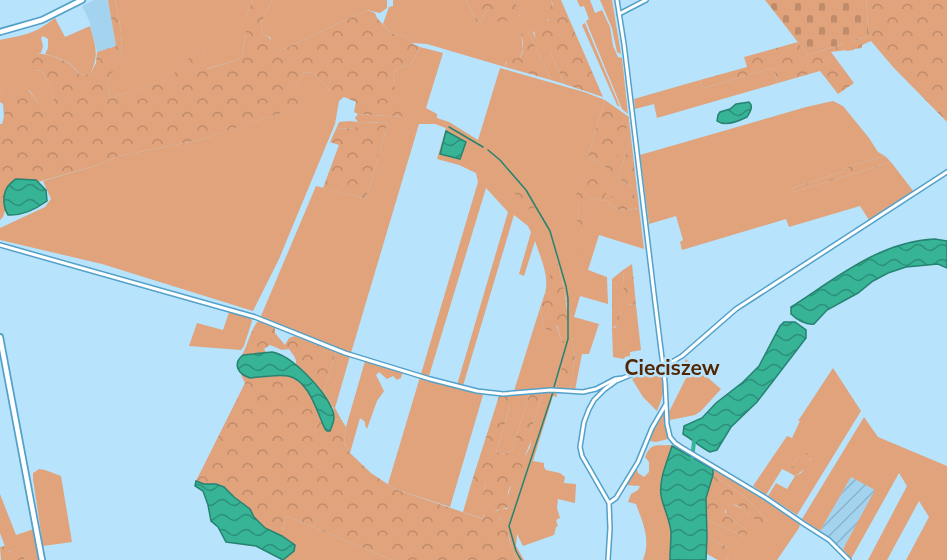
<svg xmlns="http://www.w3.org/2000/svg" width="947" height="560" font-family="'Nunito Sans',sans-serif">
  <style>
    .built { fill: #a3d3ef }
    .industrial { fill: url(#industrial-furrows) }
    .grass { fill: #e0a37c; fill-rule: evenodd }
    .forest { fill: url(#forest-crowns) }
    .cemetery { fill: url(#cemetery-stones) }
    .water { fill: url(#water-waves); stroke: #268372; stroke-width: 1.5 }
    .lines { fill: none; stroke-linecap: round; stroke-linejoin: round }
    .stream { stroke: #268372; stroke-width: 1.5 }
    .canal { stroke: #37b396; stroke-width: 4 }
    .street-casing { stroke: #53a1c9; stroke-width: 6 }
    .secondary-casing { stroke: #53a1c9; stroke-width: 8 }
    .street { stroke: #fff; stroke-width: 3 }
    .secondary { stroke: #fff; stroke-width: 4.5 }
    .labels { text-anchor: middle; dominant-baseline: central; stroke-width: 5; stroke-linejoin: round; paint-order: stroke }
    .quarter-label { font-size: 21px; font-weight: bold; fill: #522602; stroke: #b7e3fd }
  </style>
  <defs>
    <pattern id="industrial-furrows" width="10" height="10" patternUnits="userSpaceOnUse" patternTransform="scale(1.5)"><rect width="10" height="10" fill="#a3d3ef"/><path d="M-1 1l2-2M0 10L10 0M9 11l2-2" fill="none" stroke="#8bb4cc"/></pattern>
    <pattern id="forest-crowns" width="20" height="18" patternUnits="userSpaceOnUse" patternTransform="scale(1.5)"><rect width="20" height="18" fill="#e0a37c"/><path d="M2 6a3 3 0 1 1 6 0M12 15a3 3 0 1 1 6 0" fill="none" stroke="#be8b6b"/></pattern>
    <pattern id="cemetery-stones" width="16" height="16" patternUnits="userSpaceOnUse" patternTransform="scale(1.5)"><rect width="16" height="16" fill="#e0a37c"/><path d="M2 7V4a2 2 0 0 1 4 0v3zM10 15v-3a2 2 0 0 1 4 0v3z" fill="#be8b6b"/></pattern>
    <pattern id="water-waves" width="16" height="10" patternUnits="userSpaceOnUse" patternTransform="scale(1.5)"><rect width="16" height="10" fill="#37b396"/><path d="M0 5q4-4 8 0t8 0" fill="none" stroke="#2c907a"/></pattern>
  </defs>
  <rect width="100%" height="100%" fill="#b7e3fd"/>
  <path class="built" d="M 94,0 L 108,0 L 116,46 L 97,52 L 89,20 L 82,6 Z"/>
  <path class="industrial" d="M 851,477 L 876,490 L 843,549 L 820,531 Z"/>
  <path class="grass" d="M 115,0 L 252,0 L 246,18 L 246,34 L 242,56 L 236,60 L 206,69 L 206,57 L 202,50 L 179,67 L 172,78 L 111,98 C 102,75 117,73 121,53 C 124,40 118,14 115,0 Z
    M 272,0 L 387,0 L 387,8 L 380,13 L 367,10 L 277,52 L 272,52 L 271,38 L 263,34 L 261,24 Z
    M 393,0 L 466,0 L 477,23 L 482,21 L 484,14 L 489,10 L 499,21 L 520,16 L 514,0 L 551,0 C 557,16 544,24 533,32 L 535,37 L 550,51 L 564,84 L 551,80 L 528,31 L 521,34 L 523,49 L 520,58 L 506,62 L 505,67 L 427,44 L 413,43 L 406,37 L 391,33 L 383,24 L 389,7 L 393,6 Z
    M 577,0 L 590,0 L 595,13 L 602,10 L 610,27 L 613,46 L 618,57 L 622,58 L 628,114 L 622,109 L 586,21 L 589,19 L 584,6 L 580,7 Z
    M 600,0 L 612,0 L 621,54 L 617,52 L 612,28 Z
    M 55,18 L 65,37 L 90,26 C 95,45 100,55 90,74 C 75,76 79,70 69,63 C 63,59 53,56 45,54 L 48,48 L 48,39 L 43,36 L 41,38 L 43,46 L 41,53 L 36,53 L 36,71 L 41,70 C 48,84 64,99 44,110 L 29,90 L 15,98 L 11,103 L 0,90 L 0,40 C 24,35 35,34 55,18 Z
    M 585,23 L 620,107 L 617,105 L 582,25 Z
    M 420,47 L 443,53 L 426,108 L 437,114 L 437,118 L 449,122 L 478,140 L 500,68 L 584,92 L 605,100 L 588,156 L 612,171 L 629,120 L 631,137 L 618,178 L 637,190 L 638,197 L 616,185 L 609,205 L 621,211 L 639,208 L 644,249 L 599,235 L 588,270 L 607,277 L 608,304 L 580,296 L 574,317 L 599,324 L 589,354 L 582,354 L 575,390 L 570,390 L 575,358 L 572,335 L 556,388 L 531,389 L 514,391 L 540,308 L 544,325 L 556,324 L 563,345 L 567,305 L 563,285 L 556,258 L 551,287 L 553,291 L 551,300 L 547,293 L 545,293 C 550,276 540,257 535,241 L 524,276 L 519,274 L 531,232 L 528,226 L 514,215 L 463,386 L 457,385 L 508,212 L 486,188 L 429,376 L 421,374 L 478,182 L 476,173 L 459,165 L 437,159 L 446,128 L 435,124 L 419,124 L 351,353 L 275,324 L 261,316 L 316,186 L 366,199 L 388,123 L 360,122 L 355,128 L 336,129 L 339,122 L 350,121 L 358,122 L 355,118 L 358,114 L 402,117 L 394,105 L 395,89 L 393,84 L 394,74 L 397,69 L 412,63 ZM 447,131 L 466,142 L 458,159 L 440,154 ZM 610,179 L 604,201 L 594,198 L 590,199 L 577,220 L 579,207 L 578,201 Z
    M 772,68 L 774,69 L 778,83 L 657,118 L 654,104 L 635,109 L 634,99 L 700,80 L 701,85 L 705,88 Z
    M 304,72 L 313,73 L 330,91 L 345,96 L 339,101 L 335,124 L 279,259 L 253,311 L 102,264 L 0,240 L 0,228 L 45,207 L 51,199 L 43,181 L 98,165 L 119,156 L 199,140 L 298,107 L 296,86 Z
    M 833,101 L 843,106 L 869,138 L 878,152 L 885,156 L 847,167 L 842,172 L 795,187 L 793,189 L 794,192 L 891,162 L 914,192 L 869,220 L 860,206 L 789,227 L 786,219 L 682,250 L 680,242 L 683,240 L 676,216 L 649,224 L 640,155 L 806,107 Z
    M 623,270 L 623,277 L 627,304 L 636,305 L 641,350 L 630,352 L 630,356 L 625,357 L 624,359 L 613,357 L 612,328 L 616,327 C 617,324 619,320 620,317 C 620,313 618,289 616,284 L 612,282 L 612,279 Z
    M 229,312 L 251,318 L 252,321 L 244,346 L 241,350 L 189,346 L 197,323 L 223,330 Z
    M 336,352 L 350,356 L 335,408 L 341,419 L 334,420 L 333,406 L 324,391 Z
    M 686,359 L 721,389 L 701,411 L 695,415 L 670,420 L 669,412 L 687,376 L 685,374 L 691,366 L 684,362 Z
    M 365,361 L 403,371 L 401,378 L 397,380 L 393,376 L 387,379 L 379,372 L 376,375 L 384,391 L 377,401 L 367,429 L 365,425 L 365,422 L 360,418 L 350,453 L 344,443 L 346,427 Z
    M 657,368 C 668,379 663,398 657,411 L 643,397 L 632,379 Z
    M 833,368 L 861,411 L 797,515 L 768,496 L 776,483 L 787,489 L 795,476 L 801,473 L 811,458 L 797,458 L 788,472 L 782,469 L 766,495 L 753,486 L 787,436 L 792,438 L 800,421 L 798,421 Z
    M 420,377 L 483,395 L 450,507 L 395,489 L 388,484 Z
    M 556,391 L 557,397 L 553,396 L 533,461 L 544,463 L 544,467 L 546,470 L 560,473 L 565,477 L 564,483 L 576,484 L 575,503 L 558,499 L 557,508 L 560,518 L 556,520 L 558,526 L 556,527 L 554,535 L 523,546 L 517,534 L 516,546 L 524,560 L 517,560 L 512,549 L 505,522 L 498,517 L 495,512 L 500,509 L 507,509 L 510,504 L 507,499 L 509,492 L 512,483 L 520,472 L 524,458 L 530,447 L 531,440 L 531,431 L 543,392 Z
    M 530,392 L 512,450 L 505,454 L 496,452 L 510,407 L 506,395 Z
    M 663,410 L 665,410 L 665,425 L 668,439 L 656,442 L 650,441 L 649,439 Z
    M 864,417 L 878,437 L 947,466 L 947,560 L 906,560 L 929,517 L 919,501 L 887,560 L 868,560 L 907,486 L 899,473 L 851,559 L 843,549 L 875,490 L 851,477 L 820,531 L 802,519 Z
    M 670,445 L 672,446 L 665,469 L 661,498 L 669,520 L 671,533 L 670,560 L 643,560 C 651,540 643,523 636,504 L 628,502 L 631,494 L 638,490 L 640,486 L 626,485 L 637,469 L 638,473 L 644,477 L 649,472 L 649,462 L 645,457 C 651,442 656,446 670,445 Z
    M 39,469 L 45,470 L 61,476 L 72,542 L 43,546 L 33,479 L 33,473 Z
    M 713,469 L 749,490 L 800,524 L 799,528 L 777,560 L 726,560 L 729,554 L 729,548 L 707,537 L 707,519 L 744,537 L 746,529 L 726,515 L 726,508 L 732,504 L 743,509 L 748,514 L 769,522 L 744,496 L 713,475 Z
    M 472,481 L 486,483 L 479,509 L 483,514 L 484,519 L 463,512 Z
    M 0,494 L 16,535 L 34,529 L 39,560 L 25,560 L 20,547 L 7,552 L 0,533 Z
    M 287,516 L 392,560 L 284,560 L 294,551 L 295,545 L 282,536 L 282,530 Z"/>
  <path class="forest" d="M 108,0 L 115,0 C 118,14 124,40 121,53 C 118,73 102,75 111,98 L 171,78 L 179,67 L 197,51 L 202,50 L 206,57 L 207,69 L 236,60 L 242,56 L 246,34 L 246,18 L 252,0 L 272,0 L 261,24 L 263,34 C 274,40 273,41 272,52 L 277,52 L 367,10 L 375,13 L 377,18 L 391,33 L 406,37 L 413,43 L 413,44 L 420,47 L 412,63 L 397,69 L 394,74 L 393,84 L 398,93 L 394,105 C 401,107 403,110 402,117 L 358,114 L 354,112 L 356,102 L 330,91 L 313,73 L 304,72 L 296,86 L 305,98 L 299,107 L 199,140 L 119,156 L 98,165 L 31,184 L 14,183 L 3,217 L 0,220 L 0,124 L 2,124 L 4,116 L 3,104 L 0,102 L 0,90 L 11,102 L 15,98 L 12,94 L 14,84 L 27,79 L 31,83 L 29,91 L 44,109 C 64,100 48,84 41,70 L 27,72 L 26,69 L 36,53 C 46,54 62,58 70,64 C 79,71 75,76 90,74 L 96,63 L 97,52 L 116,46 Z
    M 466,0 L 514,0 C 518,9 524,17 515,24 L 511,24 L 509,20 L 502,22 L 495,21 L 489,10 L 484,14 L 482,21 L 477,23 Z
    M 551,0 L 561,0 L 603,97 L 564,84 L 550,51 L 542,53 L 538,48 L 533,27 L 536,24 L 549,20 L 544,9 L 553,5 Z
    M 866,0 L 947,0 L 947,122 L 893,67 L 871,41 L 862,45 L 862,48 L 831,52 L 854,83 L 838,94 L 820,71 L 778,83 L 774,69 L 772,68 L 705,88 L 701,85 L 700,80 L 747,67 L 744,57 L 798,42 L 808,55 L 869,36 Z
    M 525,31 L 528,31 L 551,80 L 505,67 L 508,59 L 520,58 C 525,50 523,43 521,34 Z
    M 605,100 L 629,117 L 629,120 L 613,172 L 588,156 Z
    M 360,122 L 388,123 L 366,199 L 323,188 L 339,145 L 330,142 L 336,129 L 355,128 Z
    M 631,137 L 637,190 L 618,178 Z
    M 885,156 L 891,162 L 794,192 L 793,189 L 795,187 L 842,172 L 847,167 Z
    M 586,163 L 611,179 L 604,201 L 594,198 L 590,199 L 581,228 C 571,217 585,208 575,198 Z
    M 517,182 L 527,193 L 537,212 L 536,217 L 534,217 L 530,212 L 526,202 L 514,193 Z
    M 616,184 L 638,197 L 639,208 L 621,211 L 609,205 Z
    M 578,251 L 587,253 L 581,271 L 575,271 L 568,283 C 565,273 569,257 578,251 Z
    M 556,257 C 563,285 573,317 563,346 L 557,325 L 553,330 L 548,332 L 544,325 L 540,308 L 545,293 L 550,294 L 552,298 L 552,291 L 548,282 Z
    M 632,264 L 636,305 L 627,304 L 624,298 L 623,270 Z
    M 612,282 L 616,284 C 619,291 621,318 619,324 L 612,328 Z
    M 258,321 L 275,327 L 275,333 L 285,345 L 289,338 L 295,336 L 336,352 L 324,391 L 333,406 L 332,408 L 313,381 L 296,365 C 297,358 293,355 289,349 L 282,350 L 270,345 L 264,349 L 266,352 L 241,357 C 248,345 250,331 258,321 Z
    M 572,333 L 575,358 L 570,390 L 556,388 Z
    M 242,374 L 244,376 L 250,378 C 261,377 278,374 288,376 C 309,380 317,412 325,429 L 327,431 L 330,431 L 334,420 L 341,419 L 346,427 L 344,443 L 350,453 L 371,473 L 395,489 L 483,519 L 484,516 L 479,509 L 479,506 L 486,484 L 472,481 L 499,396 L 506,395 L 509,400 L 510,407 L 496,452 L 505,454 L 512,450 L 530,392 L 543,392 L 531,431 C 533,442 527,449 524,459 C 523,464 522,468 520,473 C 514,483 503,491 510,504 C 508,510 502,508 497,510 L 495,512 L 500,519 L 508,522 C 506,535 512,549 517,560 L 392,560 L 287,516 L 282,530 L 282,536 L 265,528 L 254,517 L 250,509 L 234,497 L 224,487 L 216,484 L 204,484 L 196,481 L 245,383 L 241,375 Z
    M 806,453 L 810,454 C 812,462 802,472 795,476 L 788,472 L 797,458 Z
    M 713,475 L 744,496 L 769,522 C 749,527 737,490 725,511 L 726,515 L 746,529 L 747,534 L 744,537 L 707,519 L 706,498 Z
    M 707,537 L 729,548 L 729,554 L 726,560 L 718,560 L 707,554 Z
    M 5,546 L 8,552 L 20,546 L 25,560 L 1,560 L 0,547 Z"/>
  <path class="cemetery" d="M 765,0 L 866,0 L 869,36 L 853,41 L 854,50 L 846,51 L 843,44 L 808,55 Z"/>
  <path class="water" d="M 749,102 C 754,106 750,112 747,117 C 739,121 725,127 717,121 L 718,115 L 720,112 L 730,109 L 736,104 Z
    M 446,131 L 466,142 L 460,159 L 440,154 Z
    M 16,179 L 36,180 L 46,190 L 47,201 C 36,209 22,216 8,215 C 3,207 2,195 8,186 C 9,185 14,180 16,179 Z
    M 935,239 L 947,241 L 947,268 L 938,264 L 906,267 L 888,273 L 873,281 L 858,293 L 827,310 L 814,324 C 806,325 797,320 791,314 L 791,307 C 835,279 880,241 935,239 Z
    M 784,322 L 795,322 L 806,330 L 806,338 L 757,402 L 731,427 L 717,450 L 710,452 C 700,447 693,440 683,434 L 684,426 L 702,418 L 716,403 L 743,382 L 759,366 L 780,326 Z
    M 272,352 C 292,355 324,390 332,409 C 336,417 333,424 330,431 L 327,431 L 325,429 C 317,412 309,380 288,376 C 278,374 261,377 250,378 C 238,374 232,364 243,355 Z
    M 672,446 L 713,469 L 713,475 L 706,498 L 707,537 L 706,560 L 670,560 C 670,551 671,541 671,532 C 670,521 665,511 662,500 C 657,483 667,462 672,446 Z
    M 196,481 L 204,484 L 216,484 L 224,487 L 234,497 L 250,509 L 254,517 L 265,528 L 282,536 L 295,545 L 294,551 L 283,560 L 256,546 L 226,542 L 218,527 L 211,521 L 208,505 L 203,491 L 195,486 Z"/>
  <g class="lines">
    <path class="stream" d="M 449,127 L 483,147
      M 488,150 L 500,160 L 526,190 L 550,231 L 566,286 L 568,298 L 568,339 L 554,387
      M 521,560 L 516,551 L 509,526 L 553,392"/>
    <path class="canal" d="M 692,461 L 694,441 L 698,437"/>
    <defs>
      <path id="street" d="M 617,0 L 624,44 L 654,294 L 665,382 L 667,424 L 670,437 L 675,443 L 681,447 L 766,498 L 804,524 L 829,540 L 849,560
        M 619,14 L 646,0
        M 0,245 L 255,317 L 345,353 L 430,379 L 477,391 L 503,394 L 551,390 L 583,392 L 596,389 L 615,379 L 623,378
        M 670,365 L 676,371
        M 609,503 L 616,498 L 638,462 L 652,428 L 666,404
        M 608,560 L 610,528 L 609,503 L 582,456 L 580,447 L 584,422 L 589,409 L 594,400 L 605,389 L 616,381 L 628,376 L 670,363 L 682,356 L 736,309 L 947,172"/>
      <path id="secondary" d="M 0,32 L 42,20 L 82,0
        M 0,337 L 42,560"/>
    </defs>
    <use href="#street" class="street-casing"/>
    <use href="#secondary" class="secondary-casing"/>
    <use href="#street" class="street"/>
    <use href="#secondary" class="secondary"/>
  </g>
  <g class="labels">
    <g class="quarter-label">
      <text x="672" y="368">Cieciszew</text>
    </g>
  </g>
</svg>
